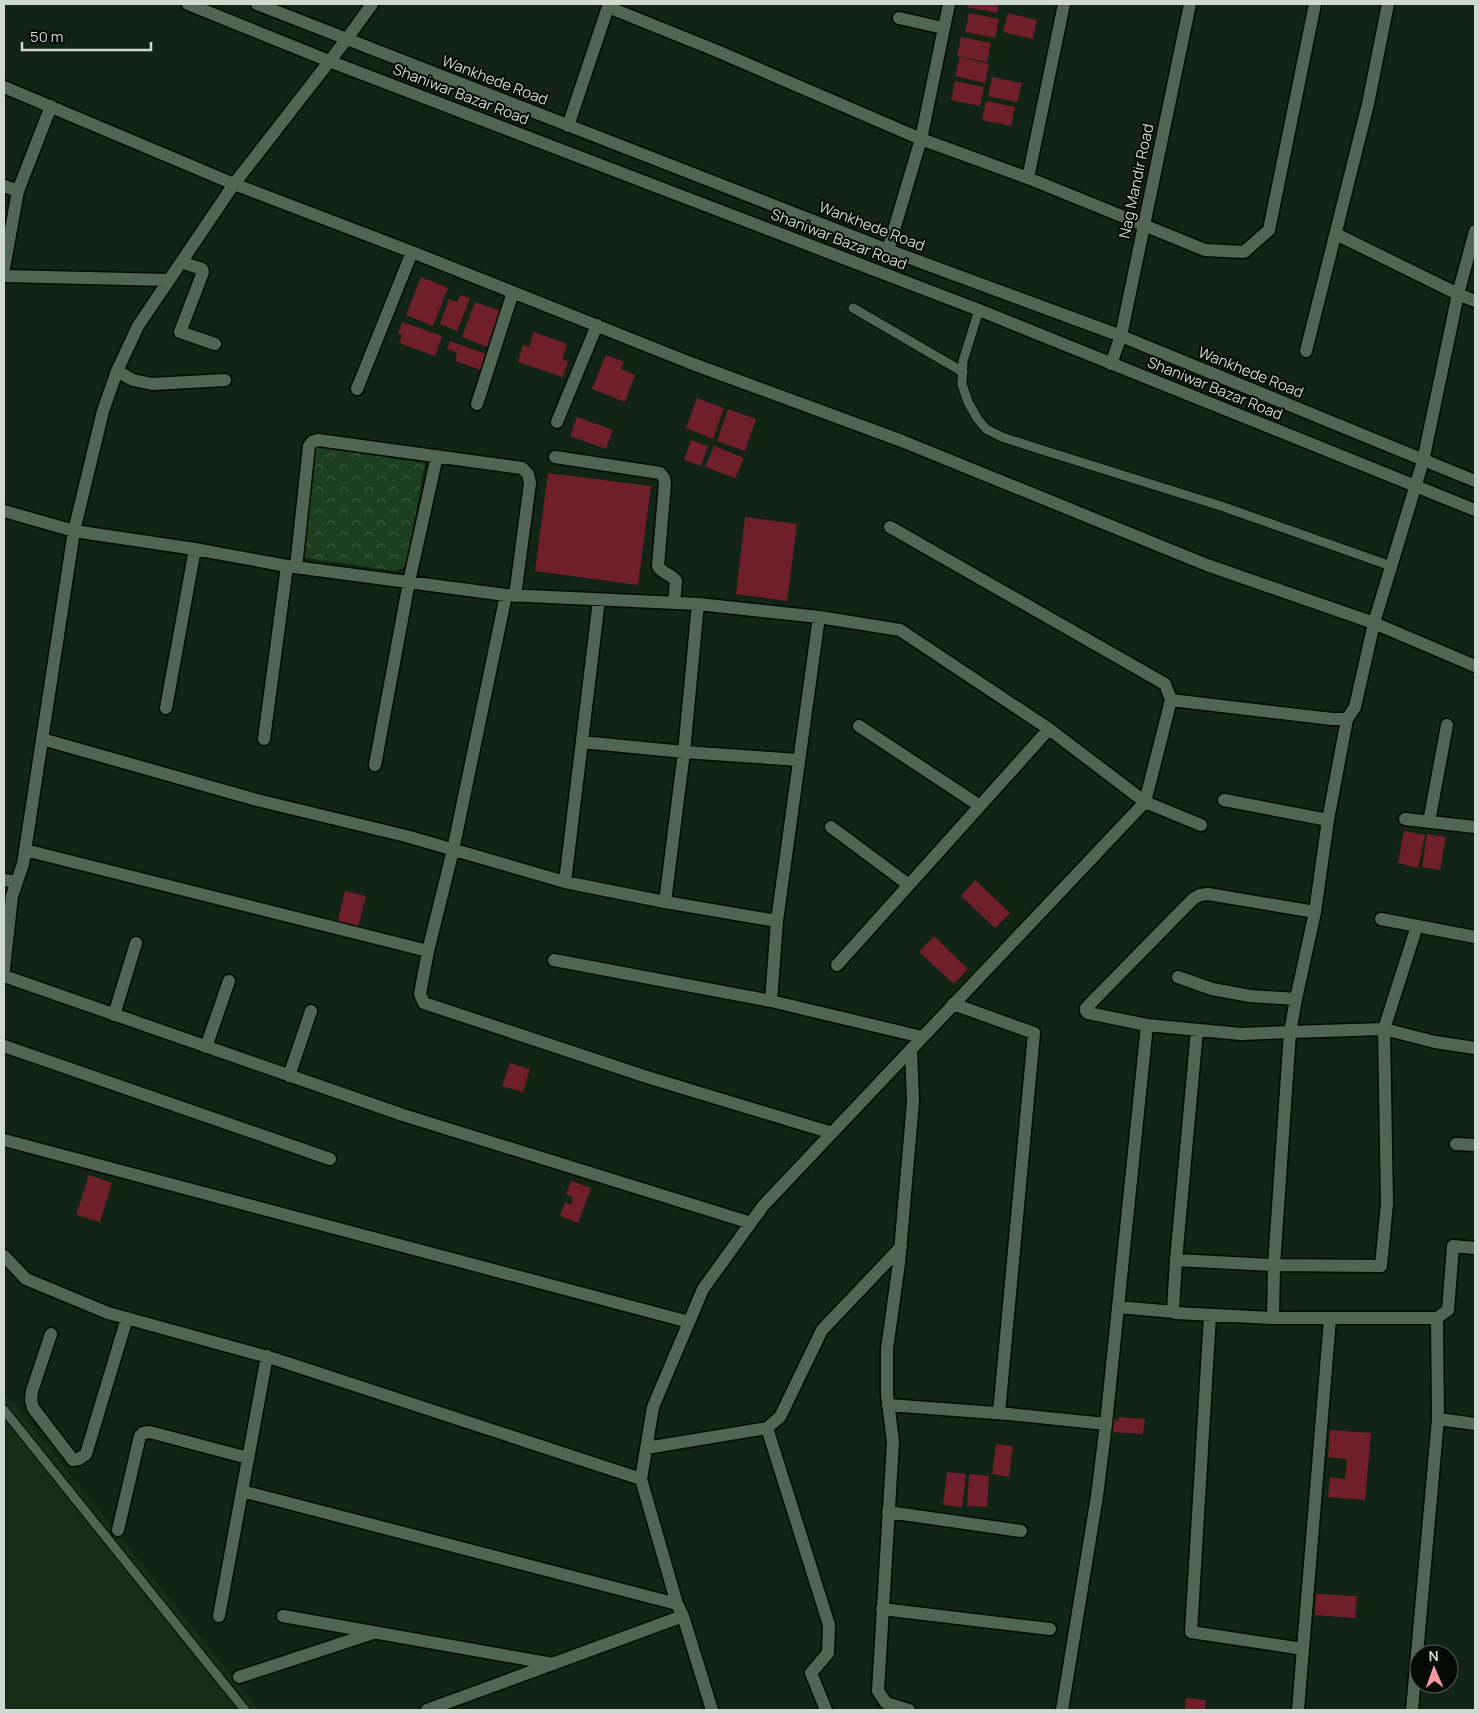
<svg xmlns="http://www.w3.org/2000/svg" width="1479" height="1714" font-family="Manrope,sans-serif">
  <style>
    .built { fill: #162e18 }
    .park { fill: url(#park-crowns) }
    .building { fill: #6e1f29 }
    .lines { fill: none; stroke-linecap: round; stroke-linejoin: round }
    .service-casing { stroke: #010d02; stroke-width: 11 }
    .minor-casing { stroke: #010d02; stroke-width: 15 }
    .tertiary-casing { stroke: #010d02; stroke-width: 15 }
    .secondary-casing { stroke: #010d02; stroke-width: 15 }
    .service { stroke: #516652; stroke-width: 9 }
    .minor { stroke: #516652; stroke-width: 12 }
    .tertiary { stroke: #516652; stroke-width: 12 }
    .secondary { stroke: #516652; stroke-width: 12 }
    .labels { text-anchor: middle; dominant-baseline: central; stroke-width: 4; stroke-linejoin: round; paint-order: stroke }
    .street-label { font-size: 15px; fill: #cedace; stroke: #040b05 }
  </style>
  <defs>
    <pattern id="park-crowns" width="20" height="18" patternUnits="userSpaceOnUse" patternTransform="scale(1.25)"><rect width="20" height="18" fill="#1c3f20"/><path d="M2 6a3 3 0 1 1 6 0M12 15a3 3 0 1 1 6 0" fill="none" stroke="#3c5a3f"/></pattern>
  </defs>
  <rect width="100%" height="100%" fill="#122413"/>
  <path class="built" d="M 4,1392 L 259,1710 L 4,1710 Z"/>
  <path class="park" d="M 318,447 L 425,463 L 407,561 L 403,568 L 396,571 L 305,558 L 300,556 L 314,450 Z"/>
  <path class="building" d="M 968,4 L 999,4 L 997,13 L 967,7 Z
    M 969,13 L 999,19 L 995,38 L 965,32 Z
    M 1008,13 L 1037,20 L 1033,39 L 1003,32 Z
    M 961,37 L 991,43 L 987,62 L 957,56 Z
    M 960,57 L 989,64 L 985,83 L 955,76 Z
    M 992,77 L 1022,83 L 1017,102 L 988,96 Z
    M 955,81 L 984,87 L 980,106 L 951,100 Z
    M 986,101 L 1015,107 L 1011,126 L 982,120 Z
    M 421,277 L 448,288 L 433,326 L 406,315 Z
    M 460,295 L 470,298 L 457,331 L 440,324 L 449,299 L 457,302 Z
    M 475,302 L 500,311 L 487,347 L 462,337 Z
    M 402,322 L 442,336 L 435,356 L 399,343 L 402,335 L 398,333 Z
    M 534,332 L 567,344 L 562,359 L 568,361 L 563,377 L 518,362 L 523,345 L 529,347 Z
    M 450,341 L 486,354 L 481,370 L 455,361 L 457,353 L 447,349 Z
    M 606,355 L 624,362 L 621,369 L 635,375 L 625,402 L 592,389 Z
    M 697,398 L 724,408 L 713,439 L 686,428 Z
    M 728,409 L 756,419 L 745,451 L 717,441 Z
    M 577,417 L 613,430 L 606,449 L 570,436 Z
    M 691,440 L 708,446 L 701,466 L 684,460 Z
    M 714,446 L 744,458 L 735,478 L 705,467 Z
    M 548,473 L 651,486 L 638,585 L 535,571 Z
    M 745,517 L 797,524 L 787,601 L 736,594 Z
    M 1404,831 L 1425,835 L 1418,868 L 1398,863 Z
    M 1427,834 L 1446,837 L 1440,870 L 1422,867 Z
    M 975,880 L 1010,913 L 995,928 L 961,896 Z
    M 345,891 L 366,896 L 357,930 L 337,925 Z
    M 934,936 L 968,969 L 954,984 L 919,952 Z
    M 510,1063 L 530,1069 L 523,1092 L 502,1086 Z
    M 89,1175 L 112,1183 L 100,1222 L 76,1215 Z
    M 571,1181 L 591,1188 L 578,1223 L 560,1216 L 565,1202 L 571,1205 L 573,1197 L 566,1194 Z
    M 1119,1417 L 1145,1419 L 1143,1434 L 1111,1432 L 1112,1420 L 1118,1421 Z
    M 1330,1430 L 1371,1433 L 1365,1500 L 1328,1497 L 1330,1477 L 1345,1479 L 1347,1459 L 1328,1457 Z
    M 996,1444 L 1013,1446 L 1009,1477 L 992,1474 Z
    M 947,1472 L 966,1474 L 962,1507 L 943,1505 Z
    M 969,1474 L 989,1476 L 987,1507 L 967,1506 Z
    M 1316,1594 L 1357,1596 L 1355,1618 L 1315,1615 Z
    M 1186,1698 L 1206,1700 L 1205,1710 L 1185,1710 Z"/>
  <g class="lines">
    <defs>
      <path id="service" d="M 853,308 L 963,372
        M 979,310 L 963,361 L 962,384 L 968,402 L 977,418 L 986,429 L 1002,437 L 1036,448 L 1221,506 L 1391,566
        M 4,1410 L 245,1710"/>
      <path id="minor" d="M 899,18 L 943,28
        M 4,87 L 234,184 L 412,252 L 693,364 L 902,441 L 1207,565 L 1374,623 L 1475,666
        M 568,126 L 608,7 L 717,51 L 921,139 L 949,4
        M 1028,178 L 1205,250 L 1244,252 L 1269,230 L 1315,4
        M 4,186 L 18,191 L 51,106
        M 1336,234 L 1458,294 L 1475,301
        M 888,250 L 921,139 L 1028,178 L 1064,4
        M 181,262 L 202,269 L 203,272 L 180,332 L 215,344
        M 4,268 L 18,191
        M 4,276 L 169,280
        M 1306,351 L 1368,104 L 1388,4
        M 117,371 L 133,380 L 152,384 L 225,380
        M 357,389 L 412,252
        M 477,404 L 513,292
        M 557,422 L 597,325
        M 555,457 L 660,473 L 664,478 L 665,483 L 658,566 C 662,574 672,574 676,581 L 674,603
        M 4,511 L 74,531 L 195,549 L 287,566 L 506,595 L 698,604 L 819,617 L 900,630 L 1049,729 L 1145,802 L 1201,825
        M 890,527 L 1165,684 L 1171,700
        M 296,567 L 309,446 L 312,442 L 318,440 L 522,468 L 528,474 L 530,483 L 515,596
        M 506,595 L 453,850 L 428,951 L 420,994 L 424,1003 L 647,1077 L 832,1133
        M 166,708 L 195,549
        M 859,726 L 980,806
        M 42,739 L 257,800 L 406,836 L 565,882 L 665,902 L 777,921 L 771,1001 L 922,1037
        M 264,739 L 287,566
        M 582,742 L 684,752 L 799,760
        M 375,765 L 409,582 L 437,456
        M 1224,800 L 1328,820
        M 1405,819 L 1475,827
        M 1429,822 L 1447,725
        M 831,827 L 909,885
        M 25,850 L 428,951
        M 4,880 L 17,882
        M 565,882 L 599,600
        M 665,902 L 684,752 L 698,604
        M 1381,919 L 1475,937
        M 777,921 L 819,617
        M 1417,926 L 1384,1029 L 1435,1042 L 1475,1048
        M 554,960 L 771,1001
        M 837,965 L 1049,729
        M 4,969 L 12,896 L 23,864 L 74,531 L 103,411 L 117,371 L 138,326 L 234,184 L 346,40 L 372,4
        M 4,976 L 403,1115 L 751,1223
        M 1178,977 L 1212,989 L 1250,996 L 1296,999
        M 953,1004 L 1034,1033 L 999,1413
        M 114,1015 L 136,943
        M 1147,1025 L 1088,1013 L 1086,1011 L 1086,1008 L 1193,899 L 1200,895 L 1208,894 L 1315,912
        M 1384,1029 L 1387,1204 L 1381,1266 L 1274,1265 L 1290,1032 Z
        M 1197,1030 L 1176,1260 L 1274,1265 L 1273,1318
        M 4,1046 L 330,1159
        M 206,1047 L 229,981
        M 289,1076 L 311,1011
        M 4,1140 L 689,1322
        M 1456,1144 L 1475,1145
        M 4,1256 L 26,1279 L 108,1313 L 275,1359 L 641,1479 L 677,1604 L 683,1616 L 712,1710
        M 1176,1260 L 1173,1310 L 1176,1313 L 1273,1318 L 1437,1318 L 1438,1419
        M 1118,1307 L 1174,1312
        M 1210,1316 L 1191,1632 L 1303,1649
        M 1437,1318 L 1448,1310 L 1453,1246 L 1475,1248
        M 51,1334 L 32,1391 L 31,1400 L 33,1408 L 73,1460 L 79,1459 L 86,1454 L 127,1318
        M 888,1405 L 1009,1414 L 1106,1424
        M 767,1428 L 829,1625 L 828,1653 L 811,1673 L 826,1710
        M 646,1448 L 767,1428 L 780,1417 L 822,1330 L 901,1247
        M 641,1479 L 653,1407 L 703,1289 L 763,1206 L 1145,802 L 1171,700 L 1332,719 L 1347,719 L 1355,707 L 1374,623 L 1423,461 L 1458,294 L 1475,231
        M 242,1491 L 677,1604
        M 888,1512 L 1021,1531
        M 118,1530 L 140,1436 L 143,1433 L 150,1432 L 248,1458
        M 882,1609 L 1050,1629
        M 219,1616 L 267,1356
        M 283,1616 L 553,1664
        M 239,1677 L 373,1633
        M 427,1710 L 683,1616
        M 909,1710 L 886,1703 L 878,1691 L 893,1442 L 887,1394 L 887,1349 L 899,1263 L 913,1102 L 911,1049
        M 1062,1710 L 1097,1496 L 1106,1424 L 1147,1025 L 1241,1034 L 1290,1032 L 1296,999 L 1315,912 L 1328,820 L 1347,719
        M 1298,1710 L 1330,1319
        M 1412,1710 L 1438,1419 L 1475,1424"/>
      <path id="tertiary" d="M 1111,364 L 1121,336 L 1190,4"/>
      <path id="secondary" d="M 188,4 L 329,61 L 979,310 L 1475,510
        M 257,4 L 888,250 L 1121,336 L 1475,481"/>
    </defs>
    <use href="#service" class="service-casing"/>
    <use href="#minor" class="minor-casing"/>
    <use href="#tertiary" class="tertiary-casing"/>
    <use href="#secondary" class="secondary-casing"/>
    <use href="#service" class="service"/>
    <use href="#minor" class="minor"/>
    <use href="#tertiary" class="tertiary"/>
    <use href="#secondary" class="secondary"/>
  </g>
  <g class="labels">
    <g class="street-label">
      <text transform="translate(495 80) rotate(21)">Wankhede Road</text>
      <text transform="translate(461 94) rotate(21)">Shaniwar Bazar Road</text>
      <text transform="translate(1136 181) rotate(-78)">Nag Mandir Road</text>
      <text transform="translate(872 226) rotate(21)">Wankhede Road</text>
      <text transform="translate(839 239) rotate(21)">Shaniwar Bazar Road</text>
      <text transform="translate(1251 372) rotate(22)">Wankhede Road</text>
      <text transform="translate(1215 388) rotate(22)">Shaniwar Bazar Road</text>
    </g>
  </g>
  <rect width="1479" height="1714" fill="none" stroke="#cedace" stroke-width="10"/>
  <g transform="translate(1434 1669) rotate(358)"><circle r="24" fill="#040b05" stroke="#555e55"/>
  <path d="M0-4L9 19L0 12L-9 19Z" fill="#f59b9f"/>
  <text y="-8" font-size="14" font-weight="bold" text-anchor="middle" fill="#cedace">N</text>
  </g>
  <path d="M22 42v8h129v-8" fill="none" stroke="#cedace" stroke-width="2.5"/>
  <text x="30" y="42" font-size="15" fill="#cedace" stroke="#040b05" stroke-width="4" paint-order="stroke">50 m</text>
</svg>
